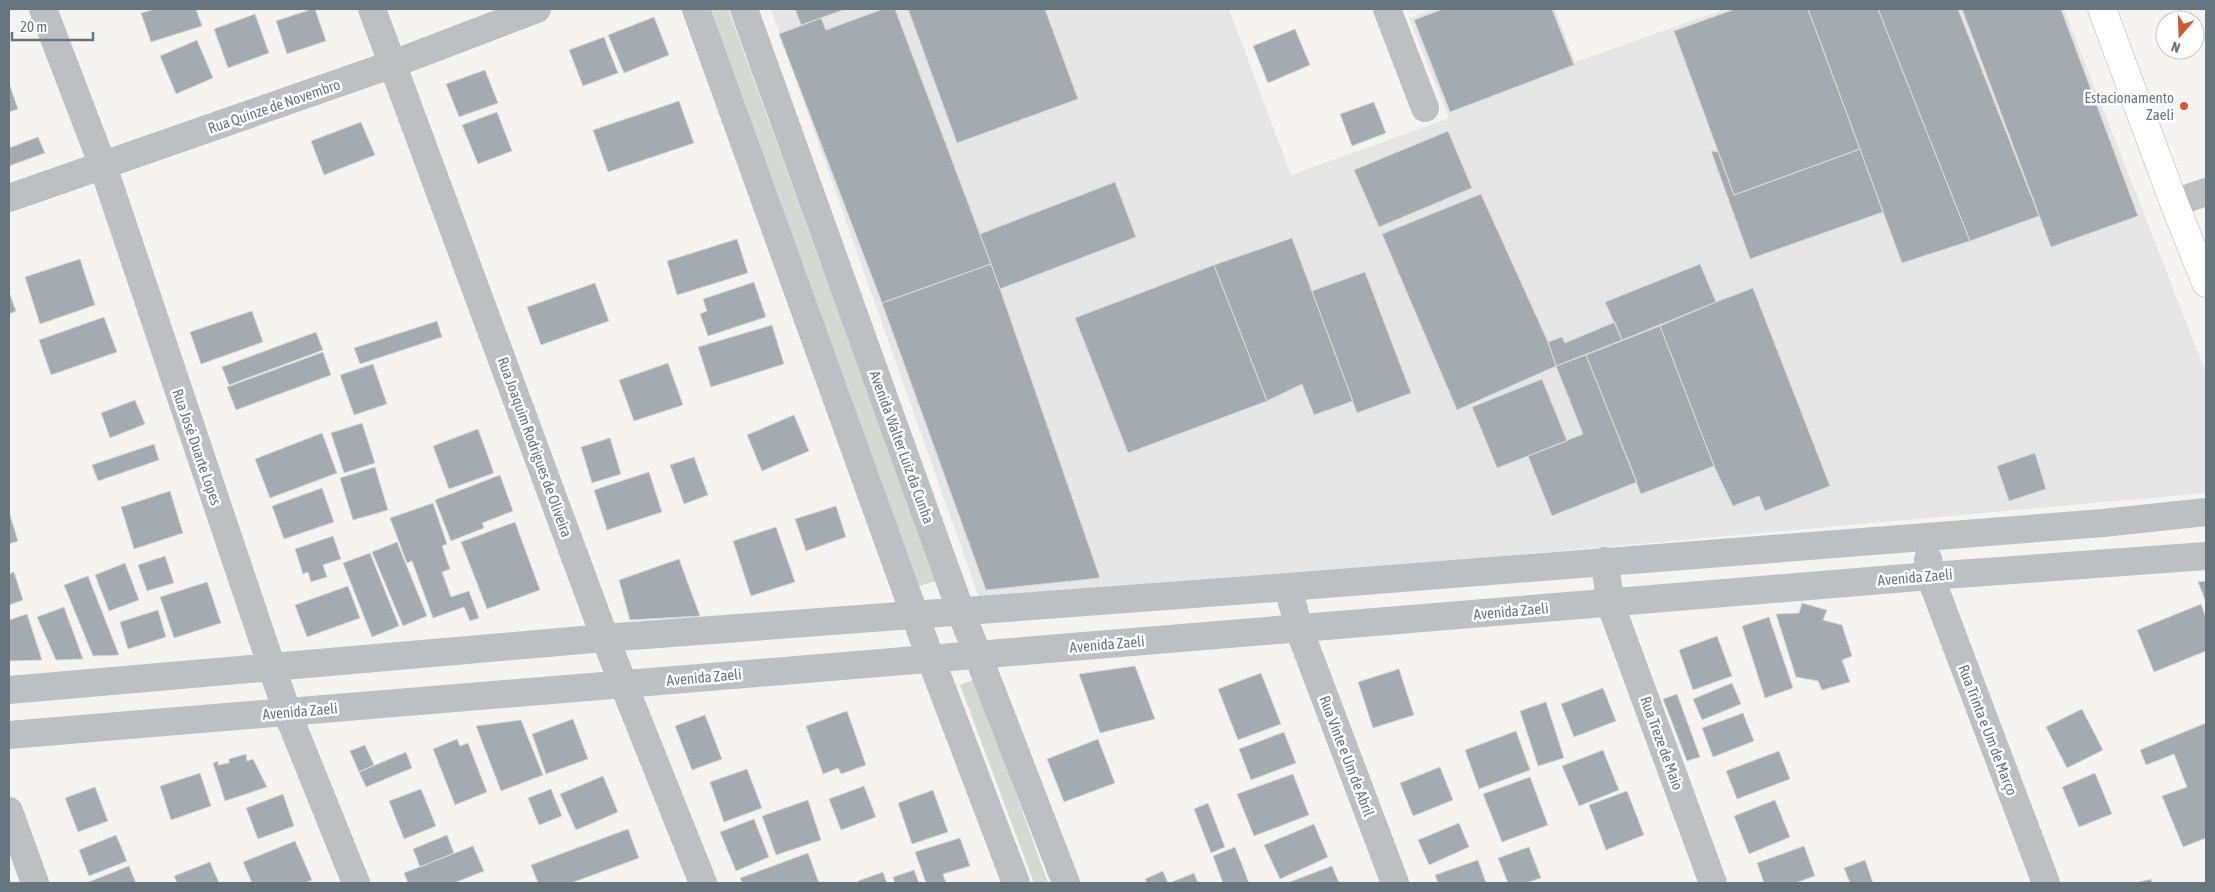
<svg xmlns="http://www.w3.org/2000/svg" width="2215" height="892" font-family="'Asap Condensed',sans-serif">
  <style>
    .built { fill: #e5e6e5 }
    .green { fill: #d4d9d1 }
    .building { fill: #a4abb0; stroke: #d6d6d4 }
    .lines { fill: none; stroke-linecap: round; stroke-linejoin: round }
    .major-casing { stroke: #b0b4b7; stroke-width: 29 }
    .minor { stroke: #bcc0c3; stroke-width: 28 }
    .major { stroke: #fff; stroke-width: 28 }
    .poi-dot { fill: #ce5838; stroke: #fff; stroke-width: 2 }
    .labels { text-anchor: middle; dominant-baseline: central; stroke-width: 5; stroke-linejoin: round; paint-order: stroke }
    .poi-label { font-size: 15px; fill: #67757f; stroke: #fff; text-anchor: end }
    .street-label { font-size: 15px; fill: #67757f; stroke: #fff }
  </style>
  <rect width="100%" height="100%" fill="#f5f4f1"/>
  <path class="built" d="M 771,9 L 1229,9 L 1291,175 L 1449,118 L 1409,18 L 1433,9 L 1555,9 L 1575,62 L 1725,9 L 2064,9 L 2206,373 L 2206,493 L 981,603 Z"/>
  <path class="green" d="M 711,9 L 728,9 L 936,581 L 919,586 Z
    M 975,679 L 1048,883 L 1034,883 L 960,685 Z"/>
  <path class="building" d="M 156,9 L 196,9 L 202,26 L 151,42 L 141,13 Z
    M 312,9 L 315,9 L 326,41 L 287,54 L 276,21 Z
    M 795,9 L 846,9 L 801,25 Z
    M 883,9 L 895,9 L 991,264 L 882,303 L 779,34 L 821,18 L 826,30 Z
    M 908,9 L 1045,9 L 1078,99 L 957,143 Z
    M 1443,9 L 1552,9 L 1574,65 L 1450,112 L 1414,20 Z
    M 1735,9 L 1808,9 L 1860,149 L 1734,195 L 1674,31 Z
    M 1808,9 L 1878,9 L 1970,241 L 1902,263 Z
    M 1878,9 L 1958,9 L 2039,216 L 1970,241 Z
    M 1962,9 L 2061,9 L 2138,216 L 2051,247 Z
    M 255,14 L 269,53 L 228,68 L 214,29 Z
    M 654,17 L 669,55 L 624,73 L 608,35 Z
    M 1295,29 L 1310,65 L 1268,83 L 1253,46 Z
    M 604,37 L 618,73 L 583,86 L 569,50 Z
    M 197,40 L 213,78 L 176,94 L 160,56 Z
    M 485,70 L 498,103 L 459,117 L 446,84 Z
    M 9,83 L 18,109 L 9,112 Z
    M 679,101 L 694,143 L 608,172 L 593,130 Z
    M 1374,102 L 1386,133 L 1352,146 L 1340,114 Z
    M 497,112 L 512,151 L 478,164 L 462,125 Z
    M 361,122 L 375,155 L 324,175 L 311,141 Z
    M 1448,131 L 1472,188 L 1379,227 L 1354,170 Z
    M 38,137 L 45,153 L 9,166 L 9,148 Z
    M 1860,149 L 1883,212 L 1750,259 L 1711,151 L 1718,152 L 1734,195 Z
    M 1115,182 L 1136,237 L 1000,289 L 980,234 Z
    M 1481,194 L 1548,342 L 1556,366 L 1457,410 L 1382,234 Z
    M 1292,238 L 1353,401 L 1314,415 L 1302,384 L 1267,401 L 1214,265 Z
    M 737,239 L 748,273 L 677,295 L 667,261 Z
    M 80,259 L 95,305 L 40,324 L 25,277 Z
    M 991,264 L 1000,289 L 1100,578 L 986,590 L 882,303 Z
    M 1700,264 L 1716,302 L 1622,340 L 1605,302 Z
    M 1214,265 L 1267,401 L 1128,453 L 1075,318 Z
    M 1365,272 L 1411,393 L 1357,413 L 1312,291 Z
    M 754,282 L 766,317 L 708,336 L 700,314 L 707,311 L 703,299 Z
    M 595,283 L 609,321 L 541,345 L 527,307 Z
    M 1753,288 L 1830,486 L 1765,511 L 1759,496 L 1733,506 L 1714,466 L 1660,326 L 1716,302 Z
    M 9,292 L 16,311 L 9,314 Z
    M 252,311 L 263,342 L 201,364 L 190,332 Z
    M 104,317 L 117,352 L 51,375 L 39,340 Z
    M 437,321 L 442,337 L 360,364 L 354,348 Z
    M 1615,322 L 1622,340 L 1556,366 L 1548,342 L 1562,337 L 1565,343 Z
    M 772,325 L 784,364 L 711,387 L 698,347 Z
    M 1660,326 L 1714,466 L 1641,494 L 1586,355 Z
    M 316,332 L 323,350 L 229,385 L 222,367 Z
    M 323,352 L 331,375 L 236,410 L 227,387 Z
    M 1586,355 L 1637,482 L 1552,516 L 1528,456 L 1583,434 L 1556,366 Z
    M 668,363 L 683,405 L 634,421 L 619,380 Z
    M 373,364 L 387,404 L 354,415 L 340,375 Z
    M 1542,379 L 1567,441 L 1497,468 L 1472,407 Z
    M 135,400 L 145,424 L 110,438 L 101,413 Z
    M 794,415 L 809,451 L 762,471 L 747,435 Z
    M 362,423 L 375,463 L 344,473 L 331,433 Z
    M 478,429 L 494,473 L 449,489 L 433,446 Z
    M 322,433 L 337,473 L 270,498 L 255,459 Z
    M 610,438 L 621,474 L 592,483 L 581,447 Z
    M 154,444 L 159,460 L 98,481 L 92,465 Z
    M 2035,453 L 2046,489 L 2009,501 L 1997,466 Z
    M 694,457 L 708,495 L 684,504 L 670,465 Z
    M 375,467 L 388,510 L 353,520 L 340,478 Z
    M 649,472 L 662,512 L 607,530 L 594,490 Z
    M 500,475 L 513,511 L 482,523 L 484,528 L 451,541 L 435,500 Z
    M 322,488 L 334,522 L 284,539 L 272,506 Z
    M 170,491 L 183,533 L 134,549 L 121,507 Z
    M 433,503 L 447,544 L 442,546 L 450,569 L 442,572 L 451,597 L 469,591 L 479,618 L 470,621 L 464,607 L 433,618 L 412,561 L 407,563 L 390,518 Z
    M 836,506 L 846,537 L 806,551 L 795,519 Z
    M 9,512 L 18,541 L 9,544 Z
    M 515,522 L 540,590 L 487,609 L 461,542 Z
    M 776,527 L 795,582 L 751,596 L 733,541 Z
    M 333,536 L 341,559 L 323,565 L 327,577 L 311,582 L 308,572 L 303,574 L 295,549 Z
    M 397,542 L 427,616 L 403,626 L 372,552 Z
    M 370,553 L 399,626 L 372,637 L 343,563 Z
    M 165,556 L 174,583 L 147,591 L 138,565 Z
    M 679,559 L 700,616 L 630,620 L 619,580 Z
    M 125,563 L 139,600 L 109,611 L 95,575 Z
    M 14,572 L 23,600 L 9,605 L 9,574 Z
    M 88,576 L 119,655 L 93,656 L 64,585 Z
    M 2206,581 L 2206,602 L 2198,582 Z
    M 207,582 L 221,623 L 174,638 L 160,597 Z
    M 348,586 L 360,618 L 307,637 L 295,605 Z
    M 1802,603 L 1827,610 L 1823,620 L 1842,625 L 1852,656 L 1842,660 L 1850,682 L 1822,690 L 1818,681 L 1796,677 L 1776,614 L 1799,613 Z
    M 2201,604 L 2206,618 L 2206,651 L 2154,672 L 2137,630 Z
    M 64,607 L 83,659 L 56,660 L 37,617 Z
    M 158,610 L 166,637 L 128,649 L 120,622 Z
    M 27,614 L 42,660 L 9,661 L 9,620 Z
    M 1769,617 L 1793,688 L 1765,698 L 1742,626 Z
    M 1717,636 L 1732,676 L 1693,690 L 1679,650 Z
    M 1135,666 L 1155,719 L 1100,733 L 1079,674 Z
    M 1399,669 L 1414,715 L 1373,728 L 1358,682 Z
    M 1261,673 L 1281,724 L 1238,740 L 1218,689 Z
    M 1732,683 L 1741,704 L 1702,720 L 1693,699 Z
    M 1603,688 L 1616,721 L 1574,737 L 1561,704 Z
    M 1677,694 L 1700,757 L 1687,761 L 1663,699 Z
    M 1546,702 L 1564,758 L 1538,766 L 1520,711 Z
    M 2082,709 L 2103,750 L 2067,768 L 2046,727 Z
    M 847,711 L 866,765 L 841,774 L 838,768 L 823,774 L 806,726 Z
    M 1743,713 L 1754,741 L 1713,757 L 1702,728 Z
    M 705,715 L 722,759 L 692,770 L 675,726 Z
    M 573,719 L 588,759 L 546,774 L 532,734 Z
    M 521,720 L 543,775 L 501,791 L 476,726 Z
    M 2206,723 L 2206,838 L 2183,847 L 2162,796 L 2187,787 L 2174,754 L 2146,765 L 2140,750 Z
    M 1516,731 L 1530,770 L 1479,789 L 1465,750 Z
    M 1284,732 L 1296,763 L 1251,780 L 1239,749 Z
    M 457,739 L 460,746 L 468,743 L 487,792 L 455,805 L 433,749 Z
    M 1098,739 L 1115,783 L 1064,802 L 1047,759 Z
    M 365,745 L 374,765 L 359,772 L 350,751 Z
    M 1603,750 L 1619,790 L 1579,806 L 1562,766 Z
    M 1779,751 L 1790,779 L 1737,799 L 1726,771 Z
    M 406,752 L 412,768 L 366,787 L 359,772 Z
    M 246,754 L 247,761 L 253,759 L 267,787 L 225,801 L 213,763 L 218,761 L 218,765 L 229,763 L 229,759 Z
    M 1440,767 L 1453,800 L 1413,816 L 1400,783 Z
    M 747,769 L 762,808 L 724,822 L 710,782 Z
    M 200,773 L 211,806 L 171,820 L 160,786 Z
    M 2095,773 L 2112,814 L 2079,827 L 2062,787 Z
    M 1293,774 L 1309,815 L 1254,836 L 1237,794 Z
    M 603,776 L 618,812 L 576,830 L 560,794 Z
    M 1530,777 L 1548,825 L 1502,842 L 1483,794 Z
    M 864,786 L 876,817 L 841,830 L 829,799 Z
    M 95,787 L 108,821 L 78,832 L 65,798 Z
    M 421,789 L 436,826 L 404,839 L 389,801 Z
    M 551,789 L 562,816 L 539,825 L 528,798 Z
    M 933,790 L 948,832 L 912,844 L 898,803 Z
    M 1627,791 L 1644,835 L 1606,850 L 1589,805 Z
    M 283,794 L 294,826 L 258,839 L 246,808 Z
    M 808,800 L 821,840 L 776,855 L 762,816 Z
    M 1775,800 L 1790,837 L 1749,854 L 1734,816 Z
    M 1208,803 L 1225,847 L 1211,853 L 1194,809 Z
    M 754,819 L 769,857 L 736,871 L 720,832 Z
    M 1459,823 L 1469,847 L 1429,865 L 1418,840 Z
    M 1314,824 L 1328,857 L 1280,879 L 1264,845 Z
    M 628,829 L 639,858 L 571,883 L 538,883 L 531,865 Z
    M 116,835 L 127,861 L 89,876 L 79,850 Z
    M 447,835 L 454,853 L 420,867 L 413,849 Z
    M 960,838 L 970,866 L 943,874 L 946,883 L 926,883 L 915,852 Z
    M 295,841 L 312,880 L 304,883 L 252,883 L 243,862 Z
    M 473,846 L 484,871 L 454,883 L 408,883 L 404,873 Z
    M 1804,846 L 1815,876 L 1795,883 L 1764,883 L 1757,863 Z
    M 1235,847 L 1249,883 L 1223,883 L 1213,856 Z
    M 1529,847 L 1541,878 L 1526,883 L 1508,883 L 1498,858 Z
    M 808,853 L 819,883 L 742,883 L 740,878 Z
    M 1478,860 L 1486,883 L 1438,883 L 1435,875 Z
    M 1865,860 L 1873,883 L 1850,883 L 1844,868 Z
    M 210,862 L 219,883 L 177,883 L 174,876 Z
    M 129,866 L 136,883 L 86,883 Z
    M 1332,866 L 1339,883 L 1287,883 Z
    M 914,870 L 919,883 L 895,883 L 893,877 Z
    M 1163,871 L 1168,883 L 1147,883 L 1145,879 Z
    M 883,872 L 887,883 L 859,883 L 858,881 Z
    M 1194,873 L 1198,883 L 1172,883 L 1172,882 Z
    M 2151,879 L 2152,883 L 2136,883 Z"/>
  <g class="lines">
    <defs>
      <path id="major" d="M 2102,9 L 2174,203 L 2206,283"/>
    </defs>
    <use href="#major" class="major-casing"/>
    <path class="minor" d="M 43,9 L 103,166 L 287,712 L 356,883
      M 372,9 L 605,638 L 703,883
      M 696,9 L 930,657 L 1016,883
      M 744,9 L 961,612 L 1066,883
      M 1387,9 L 1425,108
      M 9,198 L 393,64 L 537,9
      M 2174,203 L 2206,192
      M 1928,559 L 1930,576 L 2046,883
      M 1605,561 L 1610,603 L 1713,883
      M 1288,587 L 1299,629 L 1395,883
      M 9,690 L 605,638 L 1288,587 L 2103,523 L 2206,512
      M 9,735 L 1930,576 L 2206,556
      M 9,811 L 35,883"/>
    <use href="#major" class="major"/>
  </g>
  <circle class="poi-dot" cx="2184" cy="106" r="5"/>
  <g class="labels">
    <g class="poi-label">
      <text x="2174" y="97">Estacionamento<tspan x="2174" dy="17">Zaeli</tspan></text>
    </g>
    <g class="street-label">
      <text transform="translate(274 106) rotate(-19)">Rua Quinze de Novembro</text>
      <text transform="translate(197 447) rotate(71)">Rua José Duarte Lopes</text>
      <text transform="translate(535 447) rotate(70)">Rua Joaquim Rodrigues de Oliveira</text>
      <text transform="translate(902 447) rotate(70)">Avenida Walter Luiz da Cunha</text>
      <text transform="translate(1915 577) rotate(-5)">Avenida Zaeli</text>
      <text transform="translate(1511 611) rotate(-5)">Avenida Zaeli</text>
      <text transform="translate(1107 644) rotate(-5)">Avenida Zaeli</text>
      <text transform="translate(704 677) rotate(-5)">Avenida Zaeli</text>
      <text transform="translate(300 711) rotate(-5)">Avenida Zaeli</text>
      <text transform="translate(1988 730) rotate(69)">Rua Trinta e Um de Março</text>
      <text transform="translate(1662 743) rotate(70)">Rua Treze de Maio</text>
      <text transform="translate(1347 756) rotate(69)">Rua Vinte e Um de Abril</text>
    </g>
  </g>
  <rect width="2215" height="892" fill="none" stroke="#67757f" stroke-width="20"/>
  <g transform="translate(2180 35) rotate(199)"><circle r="24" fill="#ffffff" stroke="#c2c8cc"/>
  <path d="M0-4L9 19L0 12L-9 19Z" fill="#ce5838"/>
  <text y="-8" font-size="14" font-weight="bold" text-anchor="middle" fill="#67757f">N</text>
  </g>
  <path d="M12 32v8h81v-8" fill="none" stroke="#67757f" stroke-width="2.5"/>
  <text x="20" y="32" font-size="15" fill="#67757f" stroke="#ffffff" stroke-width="4" paint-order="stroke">20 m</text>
</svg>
